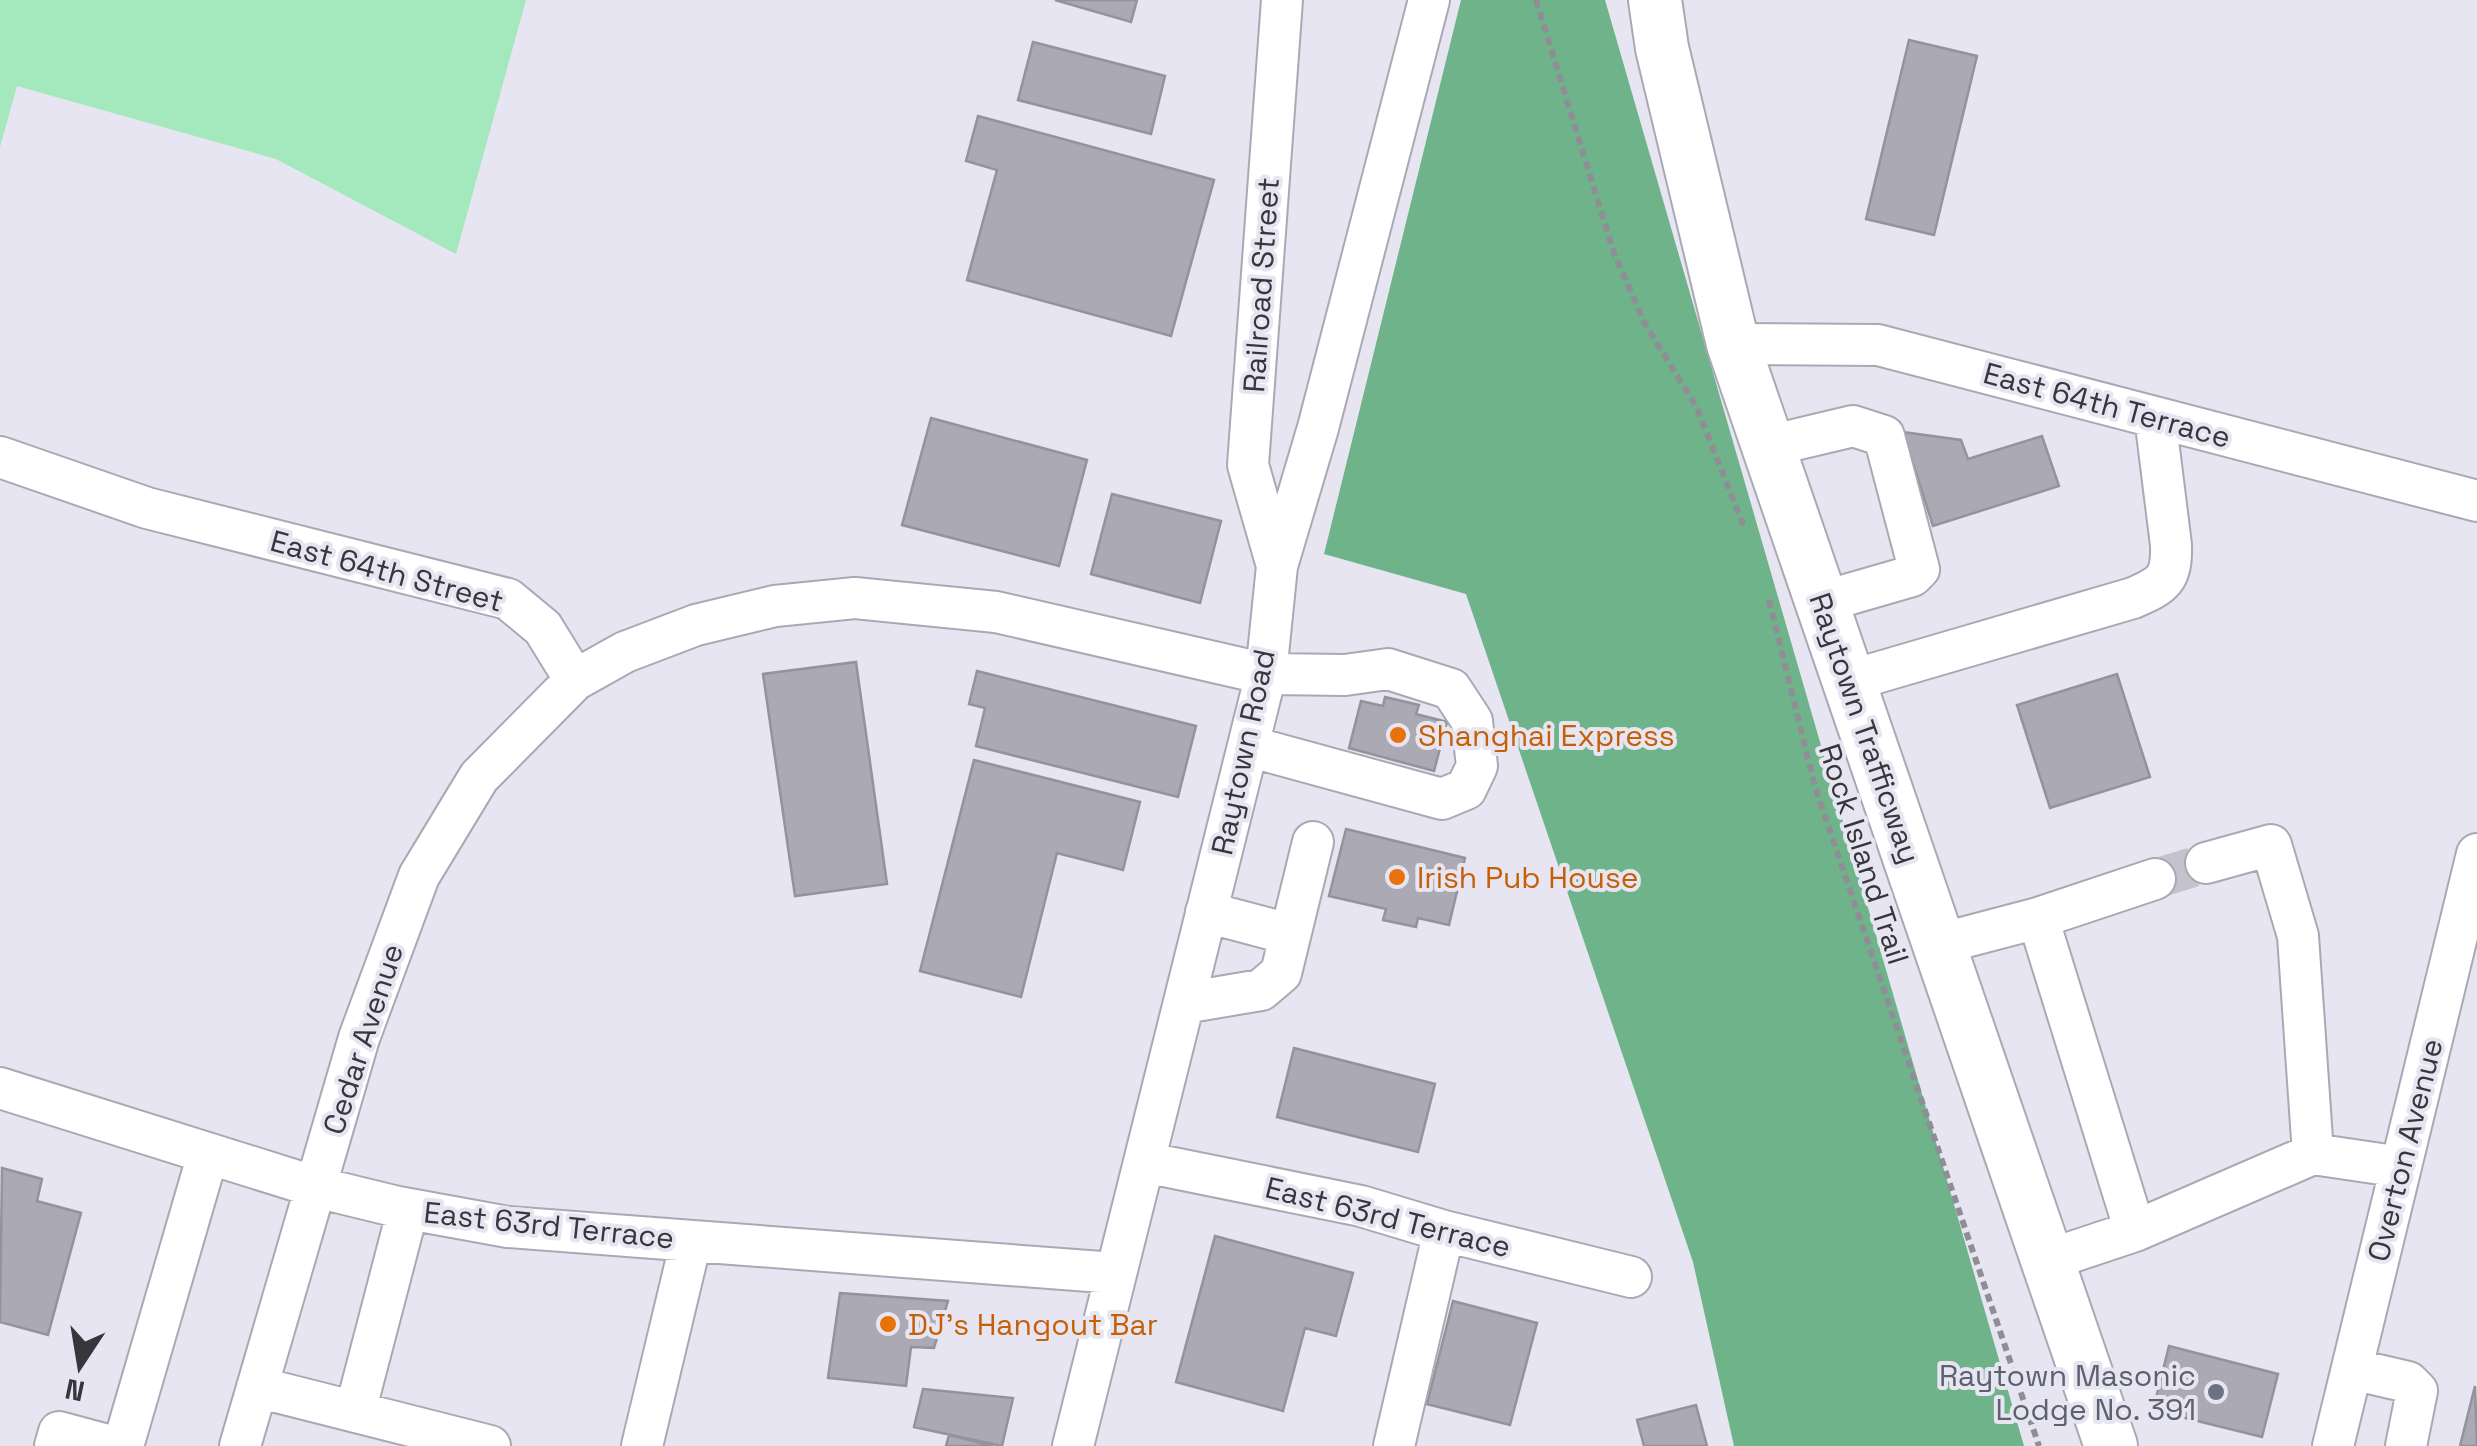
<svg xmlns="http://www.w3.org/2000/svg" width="2477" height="1446" font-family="'Space Grotesk',sans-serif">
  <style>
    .green { fill: #a4e8bd }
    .forest { fill: #6eb389 }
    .building { fill: #aba9b4; stroke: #94929d; stroke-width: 2.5 }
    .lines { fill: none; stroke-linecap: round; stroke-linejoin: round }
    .minor-tunnel { stroke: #c4c2cd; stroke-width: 40; stroke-dasharray: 40 20; stroke-linecap: butt }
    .minor-casing { stroke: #aaa8b4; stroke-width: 44 }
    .major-casing { stroke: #aaa8b4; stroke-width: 56 }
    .path { stroke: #8f8e96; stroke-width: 6; stroke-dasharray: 8 5; stroke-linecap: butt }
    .minor { stroke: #fff; stroke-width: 40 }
    .major { stroke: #fff; stroke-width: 52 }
    .food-dot { fill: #e8710a; stroke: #e7e5f1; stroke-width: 4 }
    .worship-dot { fill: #6b7280; stroke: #e7e5f1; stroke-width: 4 }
    .labels { text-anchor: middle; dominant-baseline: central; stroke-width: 8; stroke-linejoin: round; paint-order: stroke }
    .street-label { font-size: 30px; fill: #37363b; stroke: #e7e5f1 }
    .food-label { font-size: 30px; fill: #c56008; stroke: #e7e5f1; text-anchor: start }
    .worship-label { font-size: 30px; fill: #5b616d; stroke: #e7e5f1; text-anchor: end }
  </style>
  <rect width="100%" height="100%" fill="#e7e5f1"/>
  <path class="green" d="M 0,0 L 526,0 L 456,254 L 276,159 L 17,86 L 0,147 Z"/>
  <path class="forest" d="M 1461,0 L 1605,0 L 2024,1446 L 1734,1446 L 1693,1262 L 1466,594 L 1324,554 Z"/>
  <path class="building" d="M 1055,0 L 1137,0 L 1131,22 Z
    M 1909,40 L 1977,56 L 1934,235 L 1866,219 Z
    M 1033,42 L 1165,76 L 1151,134 L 1018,100 Z
    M 978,116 L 1214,180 L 1171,336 L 967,280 L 997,170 L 966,161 Z
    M 931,418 L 1087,460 L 1059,566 L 902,525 Z
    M 1903,432 L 1961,440 L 1968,459 L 2042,436 L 2059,486 L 1933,526 Z
    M 1112,494 L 1221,521 L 1200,603 L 1091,574 Z
    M 856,662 L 887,884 L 795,896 L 763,674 Z
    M 977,671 L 1196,726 L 1178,797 L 976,746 L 985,708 L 969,704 Z
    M 2117,674 L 2150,777 L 2050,808 L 2017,705 Z
    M 1385,697 L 1419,705 L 1416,714 L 1447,722 L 1434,771 L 1349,748 L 1361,701 L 1383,706 Z
    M 974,760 L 1140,802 L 1123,870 L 1057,853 L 1021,997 L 920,971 Z
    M 1346,829 L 1465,858 L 1449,925 L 1418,918 L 1416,927 L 1383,920 L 1386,909 L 1329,896 Z
    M 1294,1048 L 1435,1084 L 1418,1152 L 1277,1117 Z
    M 2,1168 L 42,1179 L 37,1201 L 81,1213 L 48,1335 L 0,1322 Z
    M 1215,1236 L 1353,1273 L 1336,1336 L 1305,1328 L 1283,1411 L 1176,1382 Z
    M 840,1293 L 948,1301 L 934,1348 L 911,1347 L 906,1386 L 828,1378 Z
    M 1453,1301 L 1537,1323 L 1510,1425 L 1427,1404 Z
    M 2169,1346 L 2278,1374 L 2262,1437 L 2153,1410 Z
    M 2475,1386 L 2477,1446 L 2460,1446 Z
    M 923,1389 L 1013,1398 L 1002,1446 L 914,1427 Z
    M 1696,1405 L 1707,1446 L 1644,1446 L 1637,1420 Z
    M 949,1435 L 993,1446 L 946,1446 Z"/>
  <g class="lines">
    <path class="minor-tunnel" d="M 2155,879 L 2206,863"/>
    <defs>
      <path id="minor" d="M 1733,344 L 1878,345 L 2477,501
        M 1769,446 L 1853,426 L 1884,436 L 1919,569 L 1912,576 L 1822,602
        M 0,457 L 147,508 L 508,599 L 543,628 L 575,680 L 625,652 L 696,625 L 775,606 L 855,598 L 996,612 L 1266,674 L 1345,675 L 1388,669 L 1451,689 L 1472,721 L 1477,766 L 1466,789 L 1442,799 L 1248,746
        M 1277,566 L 1248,465 L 1282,0
        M 1849,681 L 2133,598 C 2163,585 2172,580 2171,545 L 2155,417
        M 2206,863 L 2271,845 L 2298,936 L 2313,1154
        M 1206,912 L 1289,934
        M 2038,918 L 2155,879
        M 1939,944 L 2038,918 L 2135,1231
        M 1184,1003 L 1261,990 L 1281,973 L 1313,842
        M 0,1088 L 316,1187 L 398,1207 L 508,1227 L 1115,1273
        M 1144,1162 L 1361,1206 L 1444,1231 L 1631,1277
        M 2048,1260 L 2135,1231 L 2313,1154 L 2401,1167
        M 2352,1369 L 2408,1382 L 2417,1391 L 2406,1446
        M 257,1387 L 490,1446
        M 355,1412 L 408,1209
        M 55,1446 L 59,1432 L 111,1446
        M 123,1446 L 208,1154
        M 240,1446 L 359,1038 L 419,876 L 479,777 L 575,680
        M 642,1446 L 691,1241
        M 1073,1446 L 1266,674 L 1277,566 L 1318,428 L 1429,0
        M 1394,1446 L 1444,1231
        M 2333,1446 L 2477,854"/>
      <path id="major" d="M 1655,0 L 1662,48 L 1733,344 L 2111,1446"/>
    </defs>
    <use href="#minor" class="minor-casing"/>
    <use href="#major" class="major-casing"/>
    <path class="path" d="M 1536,0 L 1614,253 L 1644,322 L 1697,408 L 1744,527
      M 1769,600 L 1815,787 L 2039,1446"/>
    <use href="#minor" class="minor"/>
    <use href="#major" class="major"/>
  </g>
  <g class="food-dot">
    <circle cx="1398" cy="735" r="10"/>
    <circle cx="1397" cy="877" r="10"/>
    <circle cx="888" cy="1324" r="10"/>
  </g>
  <circle class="worship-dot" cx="2216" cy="1392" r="10"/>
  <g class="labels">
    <g class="street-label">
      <text transform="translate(1261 285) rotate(-86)">Railroad Street</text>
      <text transform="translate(2107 405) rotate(15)">East 64th Terrace</text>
      <text transform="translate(387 571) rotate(15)">East 64th Street</text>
      <text transform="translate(1865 728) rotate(71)">Raytown Trafficway</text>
      <text transform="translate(1243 752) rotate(-78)">Raytown Road</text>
      <text transform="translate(1864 854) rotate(72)">Rock Island Trail</text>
      <text transform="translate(363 1039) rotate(-72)">Cedar Avenue</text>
      <text transform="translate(2405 1150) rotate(-76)">Overton Avenue</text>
      <text transform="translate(1388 1217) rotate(14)">East 63rd Terrace</text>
      <text transform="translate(549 1225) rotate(6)">East 63rd Terrace</text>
    </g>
    <g class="food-label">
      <text x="1418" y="735">Shanghai Express</text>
      <text x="1417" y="877">Irish Pub House</text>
      <text x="908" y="1324">DJ's Hangout Bar</text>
    </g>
    <g class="worship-label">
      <text x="2196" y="1375">Raytown Masonic<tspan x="2196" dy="34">Lodge No. 391</tspan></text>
    </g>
  </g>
  <g transform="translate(80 1366) rotate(192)" stroke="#e7e5f1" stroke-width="8" paint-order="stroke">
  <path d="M0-8L18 38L0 25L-18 38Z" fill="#37363b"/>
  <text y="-15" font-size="28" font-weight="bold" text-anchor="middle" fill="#37363b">N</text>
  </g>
</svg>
